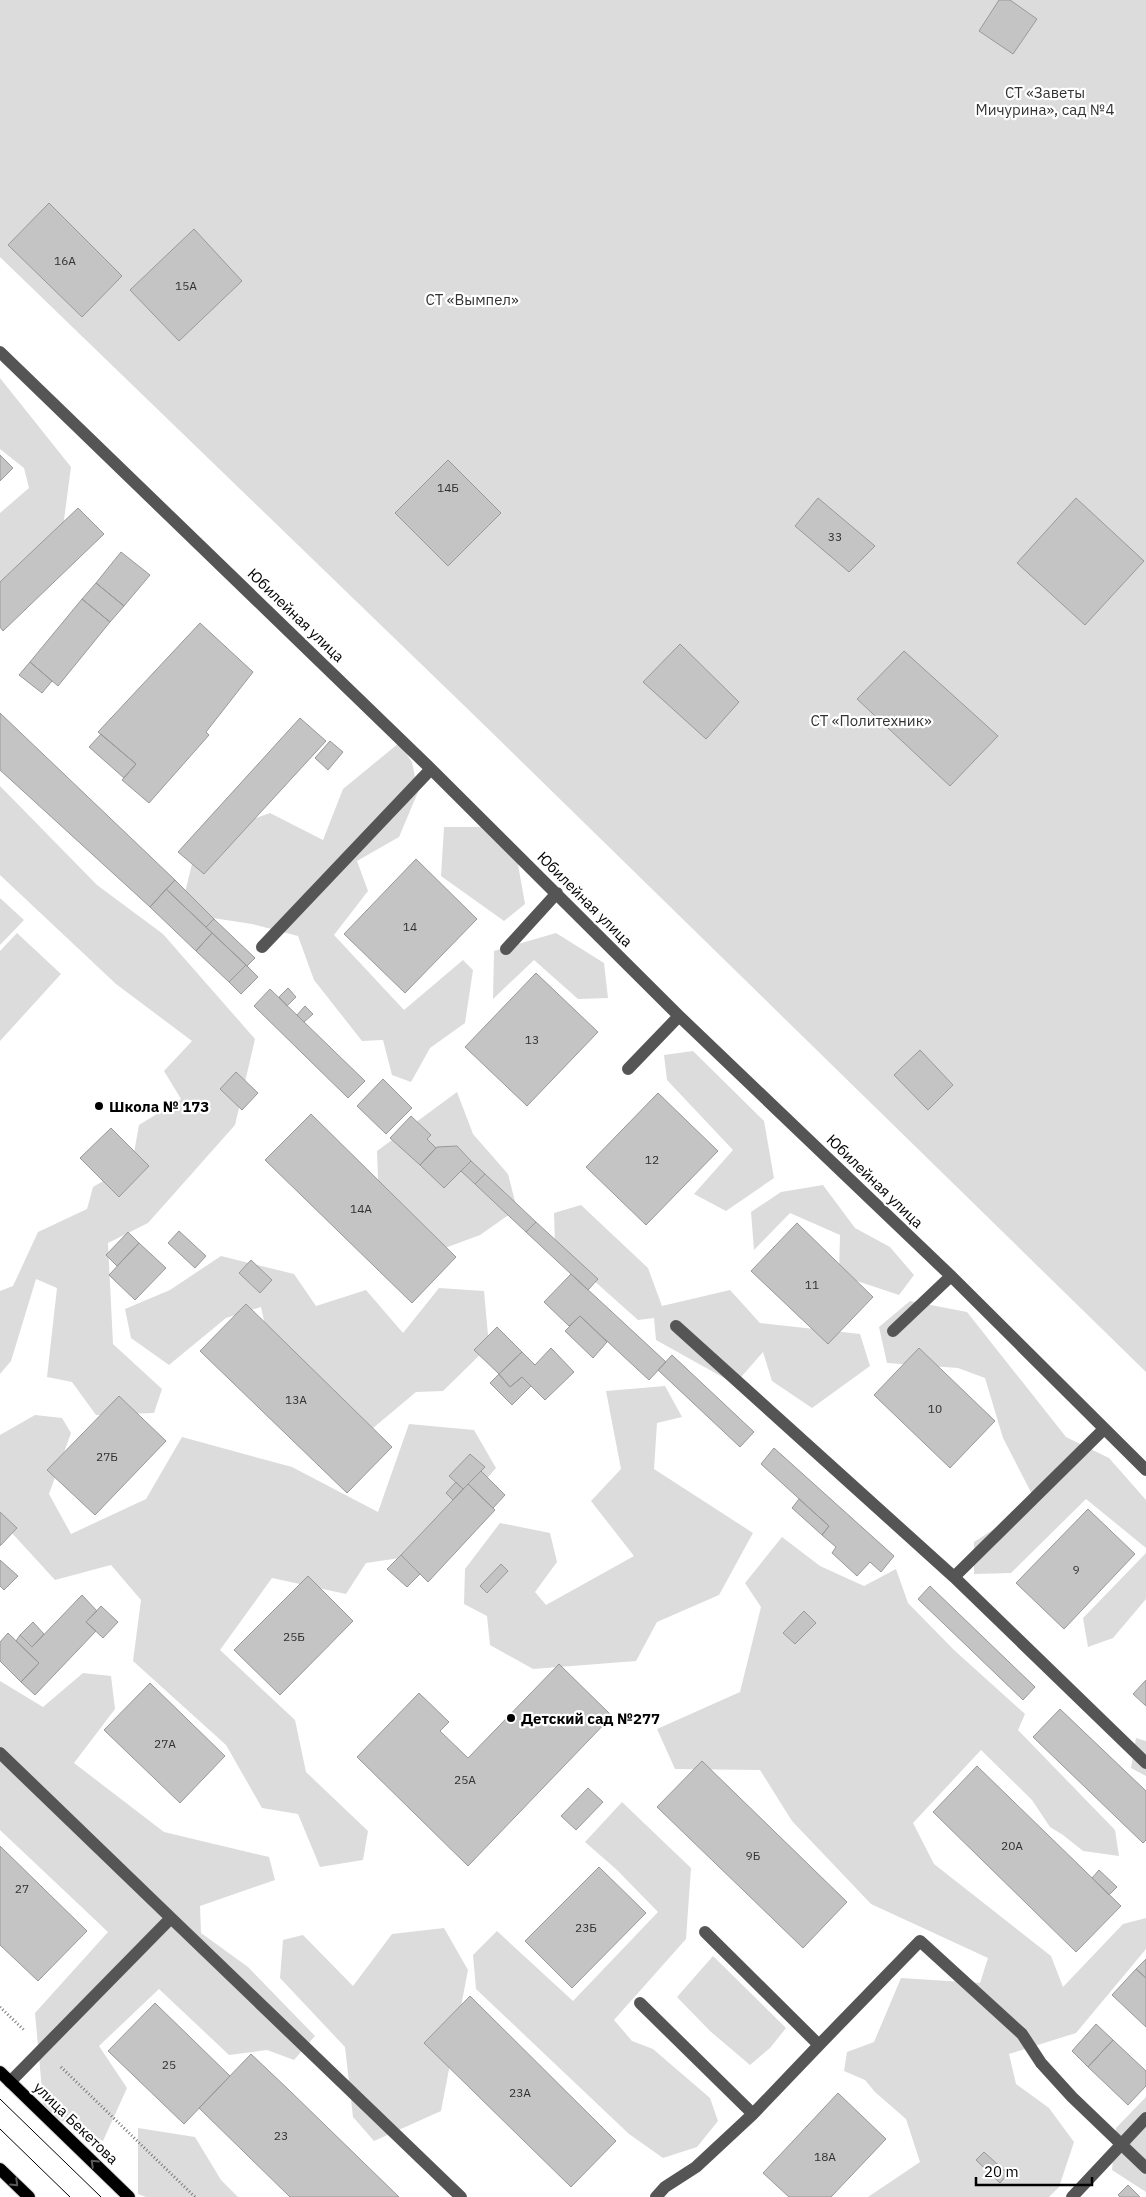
<svg xmlns="http://www.w3.org/2000/svg" width="1146" height="2197" font-family="'IBM Plex Sans',sans-serif">
  <style>
    .green { fill: #dcdcdc }
    .building { fill: #c4c4c4; stroke: #999 }
    .lines { fill: none; stroke-linecap: round; stroke-linejoin: round }
    .major-casing { stroke: #dbdbdb; stroke-width: 14 }
    .path { stroke: #777; stroke-width: 3; stroke-dasharray: 1 2.5; stroke-linecap: butt }
    .minor { stroke: #555; stroke-width: 12 }
    .major { stroke: #000; stroke-width: 12 }
    .tram { stroke: #000; stroke-width: 1 }
    .oneway { stroke: #595959 }
    .poi-dot { fill: #000; stroke: #fff; stroke-width: 2 }
    .labels { text-anchor: middle; dominant-baseline: central; stroke-width: 4.5; stroke-linejoin: round; paint-order: stroke }
    .number-label { font-size: 12px; fill: #313131 }
    .park-label { font-size: 15px; fill: #333; stroke: #fff }
    .street-label { font-size: 15px; fill: #000; stroke: #fff }
    .poi-label { font-size: 15px; font-weight: bold; fill: #000; stroke: #fff; text-anchor: start }
  </style>
  <rect width="100%" height="100%" fill="#fff"/>
  <path class="green" d="M 0,0 L 1146,0 L 1146,1372 L 478,719 L 0,257 Z
    M 0,378 L 71,467 L 62,535 L 0,598 L 0,513 L 29,488 L 24,468 L 0,449 Z
    M 399,743 L 412,762 L 418,792 L 399,837 L 357,861 L 368,891 L 334,935 L 404,1010 L 463,960 L 473,970 L 465,1023 L 430,1048 L 411,1082 L 392,1075 L 383,1040 L 362,1041 L 314,980 L 298,936 L 252,924 L 180,913 L 198,839 L 270,813 L 323,840 L 343,789 Z
    M 0,786 L 97,885 L 163,934 L 255,1039 L 235,1125 L 148,1223 L 108,1243 L 113,1344 L 162,1389 L 154,1413 L 96,1415 L 72,1382 L 47,1377 L 57,1288 L 36,1279 L 11,1361 L 0,1374 L 0,1291 L 13,1286 L 38,1232 L 87,1209 L 93,1187 L 132,1164 L 139,1125 L 181,1099 L 164,1071 L 192,1041 L 116,984 L 0,875 Z
    M 444,827 L 487,827 L 517,859 L 525,904 L 504,921 L 441,876 Z
    M 0,898 L 24,920 L 0,945 Z
    M 17,933 L 61,974 L 0,1041 L 0,951 Z
    M 556,933 L 604,963 L 608,998 L 578,999 L 534,960 L 493,999 L 494,951 Z
    M 693,1051 L 764,1121 L 774,1178 L 726,1211 L 694,1194 L 733,1150 L 667,1080 L 664,1055 Z
    M 457,1092 L 473,1134 L 508,1174 L 517,1209 L 480,1235 L 426,1255 L 379,1207 L 377,1151 Z
    M 823,1185 L 855,1228 L 890,1247 L 914,1275 L 899,1295 L 839,1275 L 840,1235 L 790,1213 L 754,1250 L 751,1212 L 781,1192 Z
    M 581,1205 L 648,1268 L 662,1306 L 730,1290 L 760,1323 L 860,1334 L 870,1366 L 812,1408 L 772,1381 L 763,1352 L 735,1384 L 656,1340 L 654,1318 L 638,1320 L 555,1246 L 554,1213 Z
    M 221,1256 L 294,1274 L 316,1306 L 366,1290 L 403,1333 L 439,1288 L 484,1291 L 489,1346 L 443,1391 L 416,1392 L 366,1434 L 271,1352 L 261,1307 L 226,1318 L 169,1365 L 131,1338 L 125,1309 L 170,1290 Z
    M 910,1301 L 967,1312 L 1066,1437 L 1109,1458 L 1146,1500 L 1146,1548 L 1086,1499 L 1011,1573 L 974,1574 L 974,1542 L 1036,1502 L 1003,1438 L 985,1378 L 958,1368 L 887,1363 L 879,1327 Z
    M 665,1386 L 682,1417 L 657,1423 L 654,1469 L 753,1533 L 719,1595 L 657,1622 L 636,1661 L 533,1669 L 490,1645 L 487,1616 L 464,1604 L 465,1569 L 500,1523 L 550,1533 L 557,1562 L 535,1592 L 546,1605 L 634,1556 L 591,1501 L 621,1469 L 606,1391 Z
    M 35,1415 L 62,1418 L 71,1433 L 49,1494 L 71,1534 L 146,1499 L 182,1437 L 292,1467 L 378,1512 L 409,1424 L 474,1430 L 496,1468 L 420,1555 L 366,1563 L 346,1594 L 272,1578 L 220,1650 L 295,1720 L 306,1772 L 368,1831 L 363,1860 L 320,1867 L 298,1814 L 262,1808 L 226,1745 L 133,1661 L 141,1600 L 111,1565 L 55,1580 L 0,1520 L 0,1435 Z
    M 782,1537 L 820,1566 L 864,1586 L 896,1569 L 908,1603 L 954,1650 L 1025,1714 L 1018,1730 L 1115,1830 L 1119,1856 L 1083,1851 L 1063,1835 L 1050,1827 L 1032,1800 L 981,1750 L 913,1823 L 934,1864 L 1051,1956 L 1063,1987 L 1123,1924 L 1146,1918 L 1146,1949 L 1076,2033 L 1009,2054 L 1016,2084 L 1049,2108 L 1074,2142 L 1059,2187 L 1049,2197 L 868,2197 L 920,2162 L 906,2119 L 875,2092 L 865,2080 L 844,2071 L 847,2052 L 874,2042 L 901,1978 L 980,1983 L 988,1958 L 871,1904 L 792,1821 L 760,1770 L 675,1769 L 657,1729 L 740,1692 L 761,1607 L 745,1583 Z
    M 1146,1553 L 1146,1599 L 1113,1638 L 1088,1647 L 1083,1618 Z
    M 83,1673 L 111,1676 L 115,1709 L 74,1763 L 164,1832 L 269,1857 L 275,1880 L 200,1906 L 201,1933 L 248,1967 L 315,2036 L 294,2060 L 267,2050 L 229,2055 L 159,1989 L 99,2046 L 127,2088 L 103,2141 L 44,2112 L 35,2013 L 108,1932 L 0,1830 L 0,1681 L 43,1707 Z
    M 1136,1738 L 1146,1741 L 1146,1776 L 1131,1768 Z
    M 622,1802 L 691,1868 L 686,1939 L 614,2020 L 632,2041 L 653,2049 L 710,2098 L 718,2121 L 697,2147 L 663,2158 L 629,2134 L 476,1989 L 473,1955 L 497,1931 L 573,2001 L 658,1912 L 617,1870 L 585,1842 Z
    M 444,1928 L 468,1970 L 441,2111 L 374,2141 L 353,2117 L 345,2047 L 280,1978 L 283,1940 L 303,1935 L 353,1986 L 392,1934 Z
    M 713,1956 L 786,2028 L 770,2048 L 750,2065 L 710,2031 L 677,1997 Z
    M 1146,2097 L 1146,2192 L 1112,2170 L 1116,2128 Z
    M 138,2128 L 195,2137 L 221,2180 L 238,2197 L 146,2197 L 138,2194 Z"/>
  <path class="building" d="M 999,0 L 1010,0 L 1037,19 L 1013,54 L 979,31 Z
    M 49,203 L 122,276 L 82,317 L 8,245 Z
    M 194,229 L 242,281 L 179,341 L 130,290 Z
    M 0,455 L 13,468 L 0,481 Z
    M 448,460 L 501,513 L 448,566 L 395,513 Z
    M 818,498 L 875,546 L 849,572 L 795,526 Z
    M 1076,498 L 1144,561 L 1085,625 L 1017,563 Z
    M 78,508 L 104,534 L 3,631 L 0,627 L 0,582 Z
    M 121,552 L 150,575 L 124,606 L 96,583 Z
    M 96,583 L 124,606 L 110,622 L 82,599 Z
    M 82,599 L 110,622 L 58,686 L 30,662 Z
    M 200,623 L 253,672 L 206,732 L 209,735 L 149,803 L 122,780 L 136,764 L 98,732 Z
    M 680,644 L 739,702 L 706,739 L 643,682 Z
    M 904,651 L 998,736 L 950,786 L 857,699 Z
    M 30,662 L 52,681 L 42,693 L 19,675 Z
    M 0,713 L 175,880 L 150,907 L 0,770 Z
    M 300,718 L 326,741 L 204,874 L 178,852 Z
    M 101,734 L 136,764 L 124,778 L 89,747 Z
    M 330,741 L 343,752 L 328,770 L 315,758 Z
    M 416,859 L 477,919 L 405,993 L 344,934 Z
    M 175,880 L 214,919 L 206,927 L 166,889 Z
    M 166,889 L 212,933 L 196,951 L 150,907 Z
    M 214,919 L 255,958 L 247,966 L 206,927 Z
    M 212,933 L 246,965 L 229,982 L 196,951 Z
    M 246,965 L 258,977 L 241,994 L 229,982 Z
    M 536,973 L 598,1032 L 527,1106 L 465,1047 Z
    M 288,988 L 296,997 L 287,1006 L 279,997 Z
    M 270,989 L 365,1081 L 348,1098 L 254,1006 Z
    M 305,1006 L 313,1014 L 304,1022 L 297,1015 Z
    M 920,1050 L 953,1085 L 928,1110 L 894,1075 Z
    M 236,1072 L 258,1093 L 242,1110 L 220,1089 Z
    M 383,1079 L 412,1108 L 386,1134 L 357,1106 Z
    M 658,1093 L 718,1151 L 646,1225 L 586,1167 Z
    M 311,1114 L 456,1257 L 412,1303 L 265,1160 Z
    M 411,1116 L 431,1135 L 427,1139 L 436,1148 L 420,1165 L 390,1138 Z
    M 111,1128 L 149,1166 L 119,1197 L 80,1158 Z
    M 457,1146 L 471,1161 L 444,1188 L 420,1165 L 437,1147 Z
    M 471,1161 L 485,1174 L 475,1184 L 461,1171 Z
    M 485,1174 L 536,1222 L 526,1232 L 475,1184 Z
    M 536,1222 L 598,1279 L 588,1290 L 526,1232 Z
    M 797,1223 L 873,1297 L 828,1344 L 751,1271 Z
    M 179,1231 L 206,1256 L 195,1268 L 168,1243 Z
    M 128,1232 L 139,1243 L 117,1266 L 106,1255 Z
    M 139,1243 L 166,1268 L 135,1300 L 109,1275 Z
    M 251,1260 L 272,1280 L 260,1293 L 239,1273 Z
    M 571,1274 L 666,1362 L 649,1380 L 580,1316 L 569,1326 L 544,1302 Z
    M 246,1304 L 392,1447 L 347,1493 L 200,1351 Z
    M 580,1316 L 607,1342 L 593,1358 L 565,1331 Z
    M 497,1327 L 522,1352 L 499,1374 L 474,1350 Z
    M 551,1348 L 574,1372 L 545,1400 L 522,1377 L 510,1387 L 499,1374 L 522,1352 L 535,1365 Z
    M 919,1348 L 995,1421 L 950,1468 L 874,1395 Z
    M 672,1355 L 754,1432 L 740,1447 L 658,1370 Z
    M 499,1374 L 510,1387 L 522,1377 L 531,1386 L 512,1405 L 490,1383 Z
    M 119,1396 L 166,1441 L 95,1515 L 47,1470 Z
    M 774,1448 L 894,1556 L 881,1572 L 870,1562 L 857,1576 L 832,1553 L 836,1547 L 822,1535 L 829,1526 L 761,1464 Z
    M 470,1454 L 485,1467 L 463,1489 L 449,1476 Z
    M 481,1471 L 505,1495 L 493,1508 L 468,1484 Z
    M 456,1482 L 463,1489 L 453,1500 L 446,1493 Z
    M 468,1484 L 495,1510 L 428,1582 L 401,1555 Z
    M 799,1499 L 829,1526 L 822,1535 L 792,1508 Z
    M 1088,1509 L 1135,1554 L 1064,1629 L 1016,1583 Z
    M 0,1512 L 17,1528 L 0,1546 Z
    M 401,1555 L 420,1574 L 407,1587 L 387,1569 Z
    M 0,1560 L 18,1576 L 4,1590 L 0,1586 Z
    M 501,1564 L 508,1571 L 487,1593 L 480,1586 Z
    M 308,1576 L 353,1621 L 280,1695 L 234,1650 Z
    M 930,1586 L 1035,1687 L 1023,1700 L 918,1599 Z
    M 82,1595 L 97,1611 L 86,1622 L 96,1631 L 35,1695 L 21,1682 L 39,1663 L 16,1641 L 20,1635 L 32,1647 Z
    M 101,1606 L 118,1622 L 103,1638 L 86,1622 Z
    M 804,1611 L 816,1623 L 795,1644 L 783,1633 Z
    M 33,1622 L 44,1634 L 32,1647 L 20,1635 Z
    M 8,1633 L 39,1663 L 21,1682 L 0,1661 L 0,1642 Z
    M 559,1664 L 612,1716 L 468,1866 L 357,1757 L 419,1693 L 449,1722 L 440,1731 L 468,1758 Z
    M 1146,1680 L 1146,1706 L 1133,1694 Z
    M 150,1683 L 225,1756 L 180,1803 L 104,1730 Z
    M 1060,1709 L 1146,1791 L 1146,1840 L 1143,1843 L 1033,1737 Z
    M 702,1761 L 847,1902 L 803,1948 L 657,1807 Z
    M 977,1766 L 1121,1906 L 1076,1952 L 933,1812 Z
    M 588,1788 L 603,1802 L 576,1830 L 561,1816 Z
    M 0,1846 L 87,1931 L 38,1981 L 0,1945 Z
    M 599,1867 L 646,1913 L 572,1988 L 525,1941 Z
    M 1099,1870 L 1117,1887 L 1109,1895 L 1092,1878 Z
    M 1146,1959 L 1146,1978 L 1136,1969 Z
    M 1136,1969 L 1146,1978 L 1146,2027 L 1112,1995 Z
    M 470,1996 L 616,2141 L 571,2187 L 424,2043 Z
    M 155,2003 L 230,2076 L 184,2124 L 108,2051 Z
    M 1096,2024 L 1113,2040 L 1088,2067 L 1072,2051 Z
    M 1113,2040 L 1146,2071 L 1146,2086 L 1128,2105 L 1088,2067 Z
    M 251,2054 L 289,2090 L 399,2197 L 290,2197 L 199,2108 Z
    M 838,2093 L 886,2139 L 831,2197 L 789,2197 L 763,2173 Z
    M 984,2152 L 1008,2174 L 1000,2183 L 976,2160 Z
    M 1128,2185 L 1140,2197 L 1120,2197 L 1118,2195 Z"/>
  <g class="lines">
    <defs>
      <path id="major" d="M 0,2072 L 129,2197
        M 0,2169 L 29,2197"/>
    </defs>
    <use href="#major" class="major-casing"/>
    <path class="path" d="M 0,2007 L 25,2031
      M 61,2067 L 195,2197"/>
    <path class="minor" d="M 0,352 L 431,769 L 679,1016 L 951,1276 L 1146,1470
      M 262,947 L 431,769
      M 506,949 L 557,893
      M 628,1069 L 679,1016
      M 676,1326 L 954,1577 L 1146,1763
      M 893,1331 L 951,1276
      M 954,1577 L 1104,1429
      M 0,1753 L 171,1918
      M 705,1932 L 819,2045 L 753,2114
      M 640,2003 L 753,2114 L 696,2167 L 665,2187 L 656,2197
      M 819,2045 L 920,1941 L 1022,2034 L 1041,2063 L 1072,2097 L 1146,2168
      M 10,2082 L 171,1918 L 461,2197
      M 1072,2197 L 1146,2118"/>
    <use href="#major" class="major"/>
    <path class="tram" d="M 0,2099 L 101,2197
      M 0,2129 L 70,2197"/>
  </g>
  <defs><path id="oneway-chevron" d="M-2-3.5L2.5 0L-2 3.5" fill="none" stroke-width="1.6" stroke-linecap="round" stroke-linejoin="round" transform="scale(1.25)"/></defs>
  <g class="oneway">
    <use href="#oneway-chevron" transform="translate(94 2163) rotate(-136)"/>
    <use href="#oneway-chevron" transform="translate(15 2183) rotate(44)"/>
  </g>
  <g class="poi-dot">
    <circle cx="99" cy="1106" r="5"/>
    <circle cx="511" cy="1718" r="5"/>
  </g>
  <g class="labels">
    <g class="number-label">
      <text x="65" y="260">16А</text>
      <text x="186" y="285">15А</text>
      <text x="448" y="487">14Б</text>
      <text x="835" y="536">33</text>
      <text x="410" y="926">14</text>
      <text x="532" y="1039">13</text>
      <text x="652" y="1159">12</text>
      <text x="361" y="1208">14А</text>
      <text x="812" y="1284">11</text>
      <text x="296" y="1399">13А</text>
      <text x="935" y="1408">10</text>
      <text x="107" y="1456">27Б</text>
      <text x="1076" y="1569">9</text>
      <text x="294" y="1636">25Б</text>
      <text x="165" y="1743">27А</text>
      <text x="465" y="1779">25А</text>
      <text x="1012" y="1845">20А</text>
      <text x="753" y="1855">9Б</text>
      <text x="22" y="1888">27</text>
      <text x="586" y="1927">23Б</text>
      <text x="169" y="2064">25</text>
      <text x="520" y="2092">23А</text>
      <text x="281" y="2135">23</text>
      <text x="825" y="2156">18А</text>
    </g>
    <g class="park-label">
      <text x="1045" y="92">СТ «Заветы<tspan x="1045" dy="17">Мичурина», сад №4</tspan></text>
      <text x="472" y="299">СТ «Вымпел»</text>
      <text x="871" y="720">СТ «Политехник»</text>
    </g>
    <g class="street-label">
      <text transform="translate(296 615) rotate(44)">Юбилейная улица</text>
      <text transform="translate(585 899) rotate(45)">Юбилейная улица</text>
      <text transform="translate(875 1181) rotate(44)">Юбилейная улица</text>
      <text transform="translate(76 2123) rotate(44)">улица Бекетова</text>
    </g>
    <g class="poi-label">
      <text x="109" y="1106">Школа № 173</text>
      <text x="521" y="1718">Детский сад №277</text>
    </g>
  </g>
  <path d="M976 2177v8h116v-8" fill="none" stroke="#000000" stroke-width="2.5"/>
  <text x="984" y="2177" font-size="15" fill="#000000" stroke="#ffffff" stroke-width="4" paint-order="stroke">20 m</text>
</svg>
